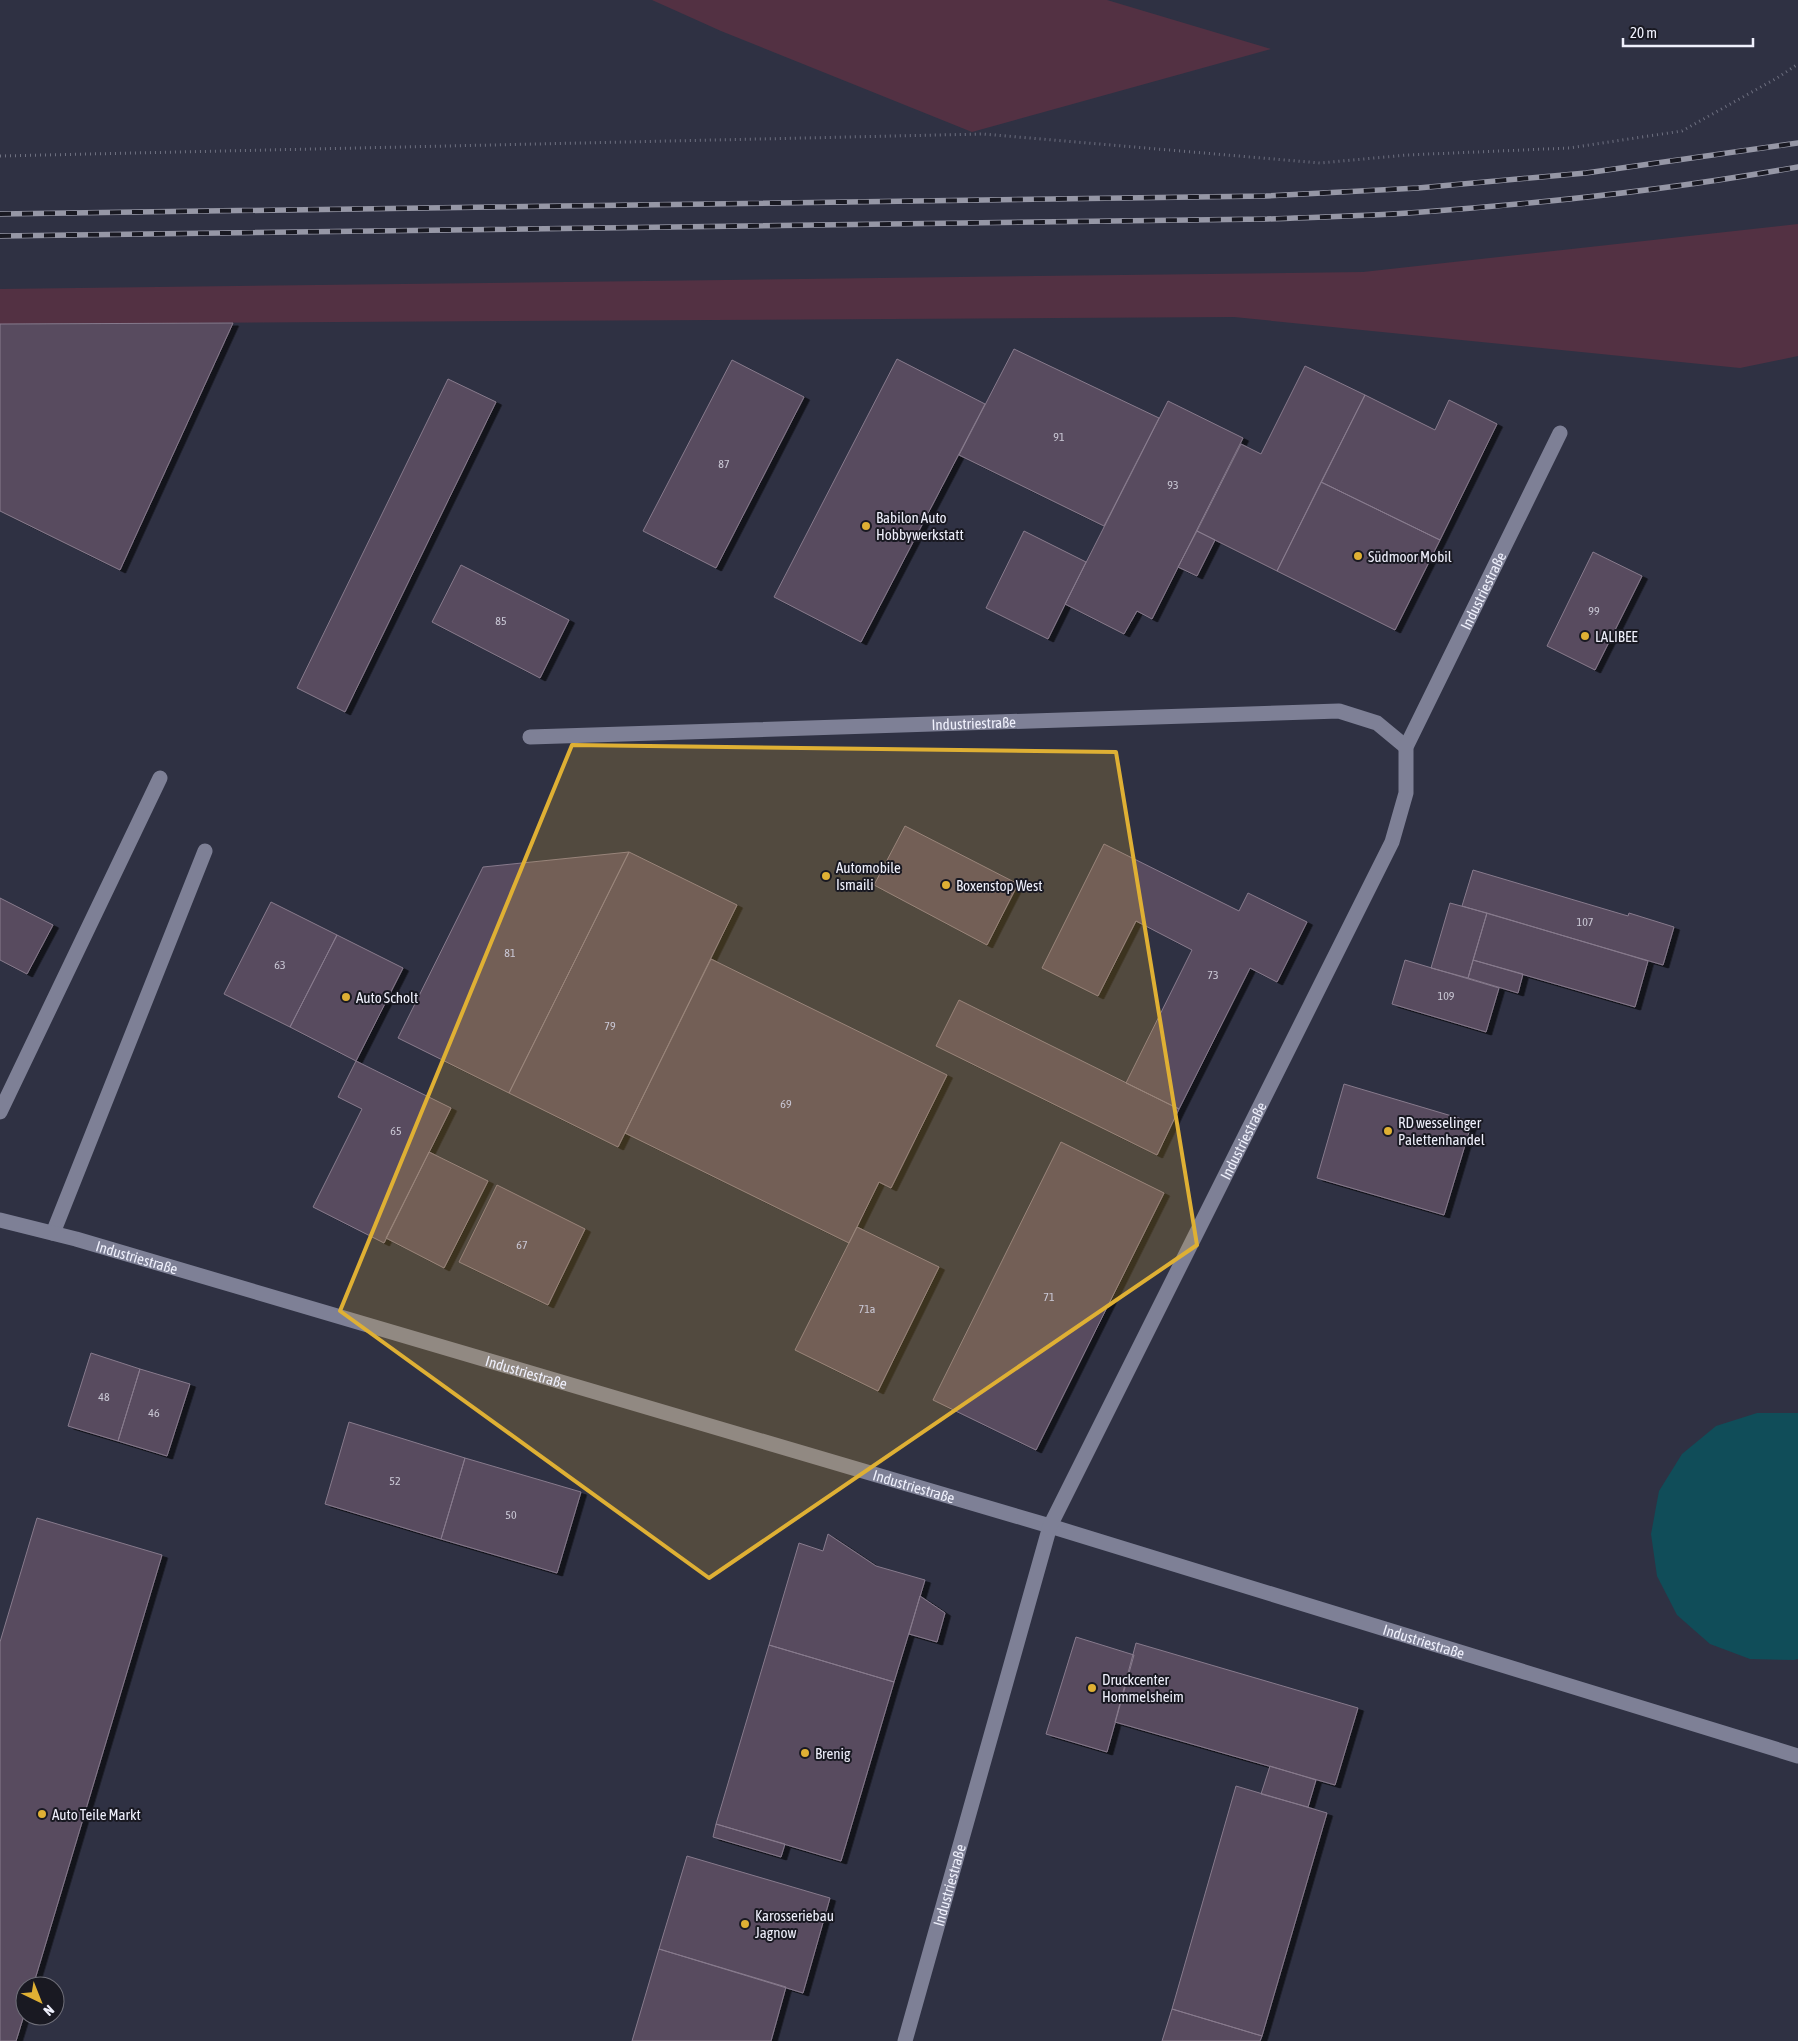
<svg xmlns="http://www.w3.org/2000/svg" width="1798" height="2041" font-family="'Asap Condensed',sans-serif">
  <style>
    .green { fill: #533143 }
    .water { fill: #104d59 }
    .building { fill: #584c5e; stroke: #877a8d; filter: url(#shadow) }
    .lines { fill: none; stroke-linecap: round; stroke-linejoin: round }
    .path { stroke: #6e7080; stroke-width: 3; stroke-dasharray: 1 4; stroke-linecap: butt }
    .lane { stroke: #7e8096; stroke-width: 15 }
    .street { stroke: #7e8096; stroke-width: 15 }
    .rail-casing { stroke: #9697a6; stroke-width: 5.5 }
    .rail { stroke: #191922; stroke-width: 4; stroke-dasharray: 11; stroke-linecap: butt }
    .marked { fill: #dfb034; fill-opacity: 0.2; stroke: #dfb034; stroke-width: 4; stroke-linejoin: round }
    .poi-dot { fill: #dfb034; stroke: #191922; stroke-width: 2 }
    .labels { text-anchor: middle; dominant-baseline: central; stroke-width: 4; stroke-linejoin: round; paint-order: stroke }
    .number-label { font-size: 12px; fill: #c9c7d4 }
    .poi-label { font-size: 15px; fill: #eff0fc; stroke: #191922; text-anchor: start }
    .street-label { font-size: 15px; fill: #eff0fc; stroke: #191922 }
  </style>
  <defs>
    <filter id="shadow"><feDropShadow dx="5.5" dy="3" stdDeviation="0" flood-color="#0009"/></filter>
  </defs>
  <rect width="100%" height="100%" fill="#2f3143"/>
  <path class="green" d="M 652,0 L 1107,0 L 1271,49 L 972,132 L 721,31 Z
    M 1798,224 L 1798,356 L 1740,368 L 1234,317 L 0,324 L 0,289 L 1363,272 Z"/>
  <path class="water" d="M 1757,1413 L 1798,1413 L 1798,1659 L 1794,1660 L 1750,1659 L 1710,1644 L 1677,1615 L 1657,1576 L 1651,1534 L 1659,1491 L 1682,1454 L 1716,1426 Z"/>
  <path class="building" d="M 233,323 L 120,570 L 0,511 L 0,324 Z
    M 1014,349 L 1159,418 L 1104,526 L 959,455 Z
    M 897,359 L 985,404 L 861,642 L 774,597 Z
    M 732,360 L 804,397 L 716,568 L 643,531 Z
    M 1305,366 L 1365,395 L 1277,571 L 1197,531 L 1241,444 L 1261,454 Z
    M 448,379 L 496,402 L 345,712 L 297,688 Z
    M 1365,395 L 1435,430 L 1449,400 L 1497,424 L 1440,540 L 1321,482 Z
    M 1168,401 L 1243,438 L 1152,619 L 1137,611 L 1124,634 L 1065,604 Z
    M 1321,482 L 1440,540 L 1395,630 L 1277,571 Z
    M 1024,531 L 1086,562 L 1048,639 L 986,608 Z
    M 1197,531 L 1215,540 L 1197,576 L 1178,567 Z
    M 1593,552 L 1642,576 L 1595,670 L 1547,646 Z
    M 461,565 L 569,620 L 540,678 L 432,622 Z
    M 905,826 L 1018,884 L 987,945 L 874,885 Z
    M 1104,844 L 1239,911 L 1248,893 L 1307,922 L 1277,982 L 1250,968 L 1179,1109 L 1126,1083 L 1192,950 L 1136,921 L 1098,996 L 1042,968 Z
    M 629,852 L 509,1093 L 398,1038 L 483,867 Z
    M 629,852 L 737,905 L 618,1147 L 509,1093 Z
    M 1473,870 L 1628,916 L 1629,913 L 1674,927 L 1663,965 L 1462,906 Z
    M 0,898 L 53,925 L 27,974 L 0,960 Z
    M 271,902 L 337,935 L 290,1027 L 224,994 Z
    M 1450,903 L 1487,913 L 1468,978 L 1431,968 Z
    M 1487,913 L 1648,961 L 1635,1007 L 1473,960 Z
    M 337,935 L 403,968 L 356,1061 L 290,1027 Z
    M 711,959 L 947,1075 L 891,1188 L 879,1182 L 849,1243 L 625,1133 Z
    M 1405,960 L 1499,988 L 1486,1032 L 1392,1004 Z
    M 1473,960 L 1523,974 L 1518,993 L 1468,978 Z
    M 959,1000 L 1179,1109 L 1157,1155 L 936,1046 Z
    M 356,1061 L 451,1108 L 384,1243 L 313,1207 L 362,1109 L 338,1097 Z
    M 1344,1084 L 1472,1122 L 1444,1215 L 1317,1178 Z
    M 1061,1142 L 1164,1193 L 1036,1450 L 933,1400 Z
    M 429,1152 L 488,1181 L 444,1268 L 386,1238 Z
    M 497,1185 L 585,1229 L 548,1305 L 459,1262 Z
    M 857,1227 L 939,1267 L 878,1391 L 795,1350 Z
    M 91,1353 L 140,1369 L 118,1441 L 68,1426 Z
    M 140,1369 L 190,1384 L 167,1456 L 118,1441 Z
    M 349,1422 L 465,1458 L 441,1539 L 325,1504 Z
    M 465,1458 L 581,1492 L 557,1573 L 441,1539 Z
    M 37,1518 L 162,1555 L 33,1986 L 25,1986 L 25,2012 L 16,2041 L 0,2041 L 0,1642 Z
    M 828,1534 L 876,1566 L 925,1580 L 894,1682 L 769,1645 L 799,1543 L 823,1551 Z
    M 920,1596 L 945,1613 L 937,1642 L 909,1634 Z
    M 1076,1637 L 1134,1655 L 1107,1752 L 1046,1734 Z
    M 1136,1643 L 1358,1708 L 1335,1785 L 1115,1722 Z
    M 769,1645 L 894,1682 L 841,1861 L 716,1824 Z
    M 1270,1766 L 1316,1780 L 1308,1807 L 1261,1794 Z
    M 1236,1786 L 1327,1813 L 1262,2036 L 1172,2009 Z
    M 716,1824 L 785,1844 L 781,1857 L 713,1837 Z
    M 687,1856 L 830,1898 L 803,1993 L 659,1949 Z
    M 659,1949 L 786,1987 L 771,2041 L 632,2041 Z
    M 1172,2009 L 1262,2036 L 1260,2041 L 1162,2041 Z"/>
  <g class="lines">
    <path class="path" d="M 0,156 L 983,134 L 1320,163 L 1407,155 L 1569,148 L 1682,131 L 1777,78 L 1798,64"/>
    <path class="lane" d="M 0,1112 L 160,778
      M 53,1233 L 205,851"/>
    <g class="street">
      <path id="s1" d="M 530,737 L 1339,711 L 1377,723 L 1406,747"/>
      <path id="s2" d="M 0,1220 L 76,1239 L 1050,1526 L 1798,1756"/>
      <path id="s3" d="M 905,2041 L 1050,1526 L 1392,842 L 1406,793 L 1406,747 L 1560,433"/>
    </g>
    <defs>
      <path id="rail" d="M 0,214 L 1266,196 L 1418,188 L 1586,173 L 1798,143
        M 0,236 L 1267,219 C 1319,217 1371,216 1422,212 C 1548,203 1674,189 1798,167"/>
    </defs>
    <use href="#rail" class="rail-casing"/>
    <use href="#rail" class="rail"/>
  </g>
  <path class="marked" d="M 572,745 L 1116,752 L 1197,1245 L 709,1578 L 340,1311 Z"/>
  <g class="poi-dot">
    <circle cx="866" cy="526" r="5"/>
    <circle cx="1358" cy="556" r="5"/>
    <circle cx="1585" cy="636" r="5"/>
    <circle cx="826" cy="876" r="5"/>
    <circle cx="946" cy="885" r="5"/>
    <circle cx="346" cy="997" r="5"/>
    <circle cx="1388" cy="1131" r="5"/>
    <circle cx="1092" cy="1688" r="5"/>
    <circle cx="805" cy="1753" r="5"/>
    <circle cx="42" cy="1814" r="5"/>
    <circle cx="745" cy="1924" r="5"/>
  </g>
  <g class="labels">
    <g class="number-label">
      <text x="1059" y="437">91</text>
      <text x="724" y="464">87</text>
      <text x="1173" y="485">93</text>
      <text x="1594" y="611">99</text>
      <text x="501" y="621">85</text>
      <text x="1585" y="922">107</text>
      <text x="510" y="953">81</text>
      <text x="280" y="965">63</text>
      <text x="1213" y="975">73</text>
      <text x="1446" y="996">109</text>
      <text x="610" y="1026">79</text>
      <text x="786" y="1104">69</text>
      <text x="396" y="1131">65</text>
      <text x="522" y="1245">67</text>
      <text x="1049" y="1297">71</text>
      <text x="867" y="1309">71a</text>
      <text x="104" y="1397">48</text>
      <text x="154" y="1413">46</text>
      <text x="395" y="1481">52</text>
      <text x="511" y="1515">50</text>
    </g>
    <g class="poi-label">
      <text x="876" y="517">Babilon Auto<tspan x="876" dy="17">Hobbywerkstatt</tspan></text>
      <text x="1368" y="556">Südmoor Mobil</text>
      <text x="1595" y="636">LALIBEE</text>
      <text x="836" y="867">Automobile<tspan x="836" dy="17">Ismaili</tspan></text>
      <text x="956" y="885">Boxenstop West</text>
      <text x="356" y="997">Auto Scholt</text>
      <text x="1398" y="1122">RD wesselinger<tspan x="1398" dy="17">Palettenhandel</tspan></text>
      <text x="1102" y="1679">Druckcenter<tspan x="1102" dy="17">Hommelsheim</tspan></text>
      <text x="815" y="1753">Brenig</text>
      <text x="52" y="1814">Auto Teile Markt</text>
      <text x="755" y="1915">Karosseriebau<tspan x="755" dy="17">Jagnow</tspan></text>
    </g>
    <g class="street-label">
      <text stroke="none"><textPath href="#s3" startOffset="1571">Industriestraße</textPath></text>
      <text stroke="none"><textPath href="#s1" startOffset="444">Industriestraße</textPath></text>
      <text stroke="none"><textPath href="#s3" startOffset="966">Industriestraße</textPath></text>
      <text stroke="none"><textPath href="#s2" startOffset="142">Industriestraße</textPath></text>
      <text stroke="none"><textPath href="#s2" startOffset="548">Industriestraße</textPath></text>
      <text stroke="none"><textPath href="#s2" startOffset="952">Industriestraße</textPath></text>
      <text stroke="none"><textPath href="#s2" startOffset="1485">Industriestraße</textPath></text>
      <text stroke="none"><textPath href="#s3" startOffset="162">Industriestraße</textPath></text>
    </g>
  </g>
  <g transform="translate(40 2001) rotate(137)"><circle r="24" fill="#191922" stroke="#6f6f79"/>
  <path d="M0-4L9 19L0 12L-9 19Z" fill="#dfb034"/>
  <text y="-8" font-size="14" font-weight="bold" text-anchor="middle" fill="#eff0fc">N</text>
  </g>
  <path d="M1623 38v8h130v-8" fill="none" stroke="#eff0fc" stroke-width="2.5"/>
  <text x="1630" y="38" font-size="15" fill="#eff0fc" stroke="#191922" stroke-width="4" paint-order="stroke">20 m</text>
</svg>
